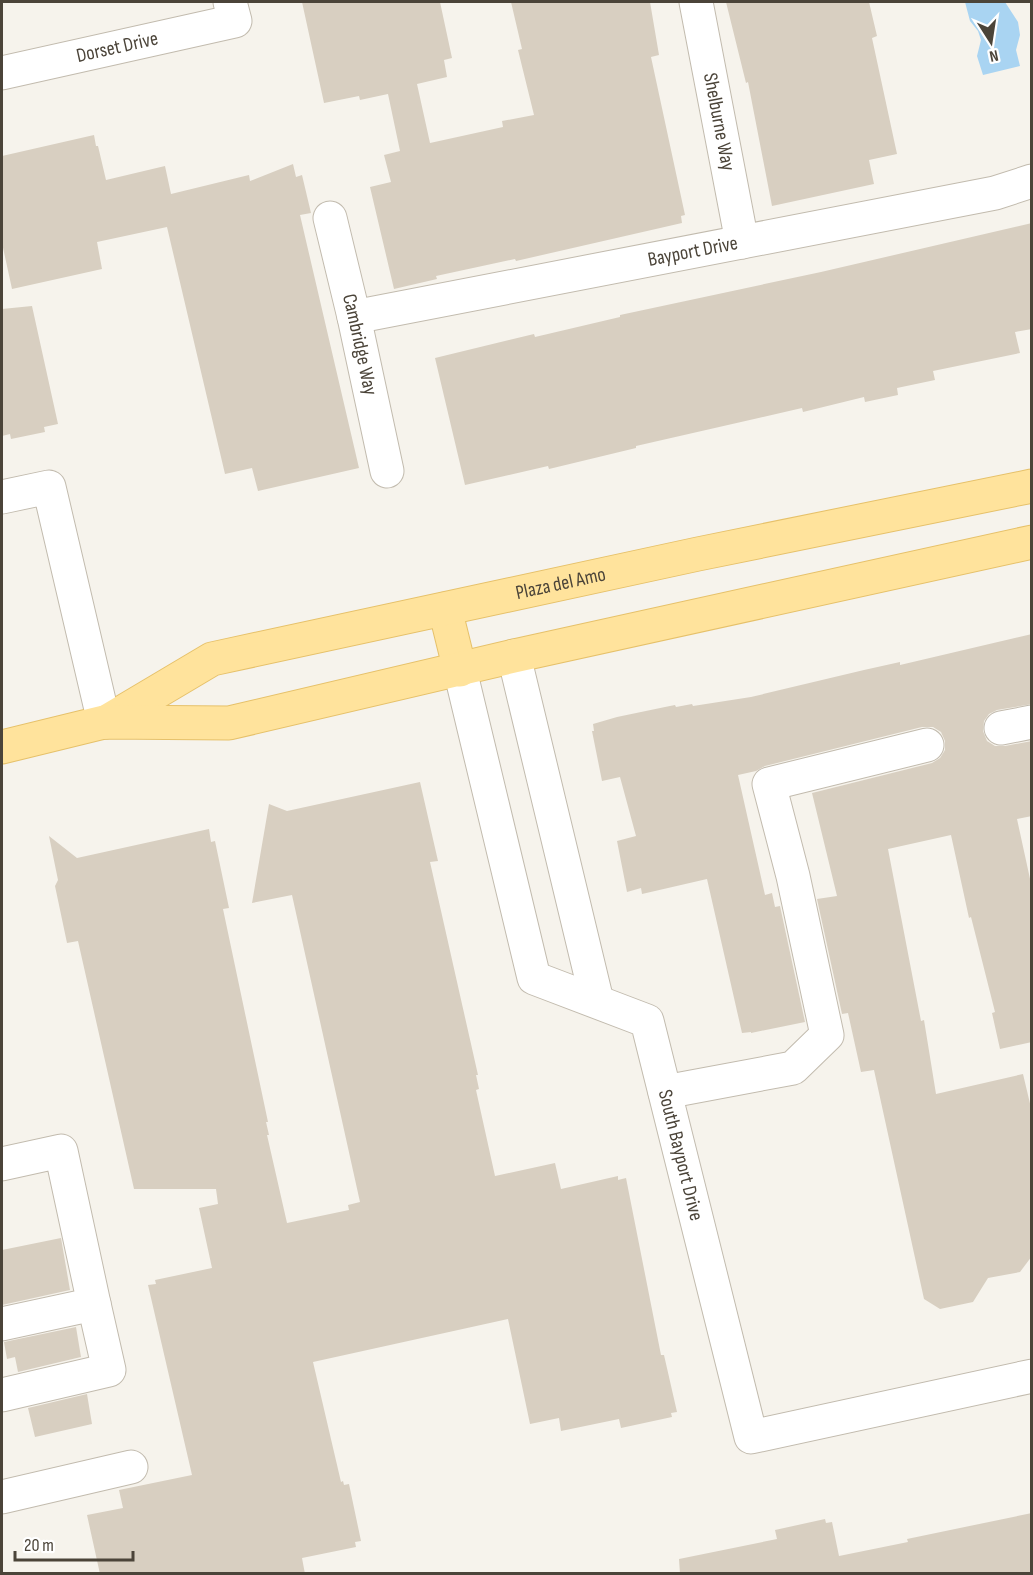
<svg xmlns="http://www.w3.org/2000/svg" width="1033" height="1575" font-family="'Sofia Sans Condensed',sans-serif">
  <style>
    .water { fill: #a9d4f2 }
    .building { fill: #d8cfc1 }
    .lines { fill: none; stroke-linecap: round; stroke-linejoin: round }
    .minor-casing { stroke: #c2bbae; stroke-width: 35 }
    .major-casing { stroke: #e6c16a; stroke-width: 35 }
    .minor { stroke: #fff; stroke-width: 33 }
    .major { stroke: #ffe39c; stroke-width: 33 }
    .labels { text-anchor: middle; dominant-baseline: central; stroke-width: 4.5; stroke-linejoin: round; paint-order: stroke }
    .street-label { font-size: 20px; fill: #4b4439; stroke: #fff }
  </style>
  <rect width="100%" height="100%" fill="#f6f3ec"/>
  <path class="water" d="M 965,2 L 1005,2 L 1018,22 L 1020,35 L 1016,50 L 1020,66 L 983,75 L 977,56 L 981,40 L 978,31 L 970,21 Z"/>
  <path class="building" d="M 302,2 L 440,2 L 452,58 L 444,60 L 447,77 L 417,84 L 430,143 L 503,127 L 502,121 L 534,115 L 518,50 L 522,49 L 511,2 L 650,2 L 659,55 L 651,57 L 685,215 L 681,216 L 682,223 L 516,261 L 515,259 L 436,276 L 437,279 L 394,289 L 370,187 L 391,182 L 384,155 L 400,151 L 388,94 L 360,100 L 359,96 L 324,103 Z
    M 726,2 L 869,2 L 877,36 L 872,38 L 897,154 L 869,160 L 874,184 L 772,206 L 748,82 L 746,83 Z
    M 94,135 L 96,146 L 98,146 L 106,180 L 165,166 L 171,194 L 249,175 L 250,181 L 293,164 L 296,177 L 302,175 L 311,213 L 300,215 L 359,468 L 258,491 L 252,468 L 225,474 L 167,227 L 97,242 L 102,269 L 12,289 L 2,243 L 2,156 Z
    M 1032,223 L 1032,329 L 1015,332 L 1020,353 L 933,371 L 935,380 L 897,388 L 898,395 L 865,402 L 864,397 L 803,412 L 802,408 L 636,446 L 636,448 L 549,469 L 548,466 L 465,485 L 435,358 L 534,334 L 535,337 L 620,317 L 620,315 L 821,272 Z
    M 32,306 L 58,424 L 44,427 L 45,432 L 11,439 L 10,434 L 2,436 L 2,309 Z
    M 1032,634 L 1032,704 L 997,710 L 989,714 L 984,721 L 983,731 L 987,741 L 995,746 L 1005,746 L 1032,741 L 1032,816 L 1017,819 L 1032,888 L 1032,1042 L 1000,1049 L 992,1013 L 995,1012 L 971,917 L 969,918 L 951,835 L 888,849 L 921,1021 L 924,1020 L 936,1094 L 1023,1074 L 1032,1112 L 1032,1256 L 1020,1272 L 988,1278 L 973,1302 L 940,1309 L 924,1299 L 874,1070 L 861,1072 L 848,1013 L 842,1014 L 817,899 L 837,896 L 812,793 L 932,763 L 940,758 L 945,750 L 945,741 L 941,732 L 933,727 L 922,727 L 765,766 L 756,771 L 738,775 L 765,895 L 772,893 L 775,907 L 780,906 L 805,1022 L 751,1033 L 751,1032 L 742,1033 L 707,879 L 642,894 L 641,888 L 627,892 L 617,841 L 636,836 L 620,777 L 602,781 L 592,731 L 594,731 L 593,724 L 617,717 L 665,707 L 675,705 L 676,707 L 692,704 L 693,706 L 751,697 L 864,670 L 900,662 L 900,665 Z
    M 420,782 L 438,861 L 430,862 L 478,1075 L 476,1075 L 479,1089 L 476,1090 L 495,1176 L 555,1163 L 561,1189 L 618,1176 L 618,1180 L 626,1178 L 661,1355 L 664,1355 L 677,1412 L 671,1413 L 672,1417 L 621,1428 L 619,1419 L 561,1431 L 559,1418 L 530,1424 L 508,1319 L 313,1362 L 341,1482 L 343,1481 L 344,1485 L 349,1484 L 361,1541 L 355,1542 L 356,1547 L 302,1558 L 305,1574 L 100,1574 L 87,1515 L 123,1508 L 119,1490 L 192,1475 L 148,1285 L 156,1284 L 155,1280 L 212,1268 L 199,1208 L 218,1204 L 216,1189 L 134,1189 L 78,941 L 67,943 L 55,886 L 58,880 L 49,836 L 77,858 L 209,829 L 211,842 L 215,841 L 229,908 L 223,909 L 268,1122 L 266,1122 L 269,1135 L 267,1135 L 287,1223 L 349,1210 L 348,1205 L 360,1202 L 292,895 L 252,903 L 269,804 L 287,811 Z
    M 61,1238 L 70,1290 L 2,1305 L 2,1250 Z
    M 76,1327 L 81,1357 L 18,1372 L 15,1357 L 7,1359 L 4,1342 Z
    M 87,1394 L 92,1424 L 35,1437 L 28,1408 Z
    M 1032,1513 L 1032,1574 L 680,1574 L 679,1559 L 777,1539 L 775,1530 L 825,1519 L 826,1523 L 832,1522 L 839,1556 L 908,1542 L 907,1539 Z"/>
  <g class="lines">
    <defs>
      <g id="minor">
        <path id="s1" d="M 696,2 L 742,242"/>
        <path id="s2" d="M 2,73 L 235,21 L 230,2"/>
        <path id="s3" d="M 330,218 L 354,317 L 387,471"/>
        <path id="s4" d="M 354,317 L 995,193 L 1032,181"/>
        <path d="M 2,497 L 49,487 L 104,722"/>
        <path d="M 514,656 L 597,1001"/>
        <path id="s5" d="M 460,670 L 534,978 L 647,1021 L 751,1437 L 1032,1376"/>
        <path d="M 1001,728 L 1032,722"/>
        <path d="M 665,1092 L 793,1068 L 827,1035 L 793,876 L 769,784 L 927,745"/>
        <path d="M 2,1164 L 61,1151 L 94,1304"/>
        <path d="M 2,1324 L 94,1304 L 109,1370 L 2,1395"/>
        <path d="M 2,1497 L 131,1467"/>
      </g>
      <g id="major">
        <path d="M 445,609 L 460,670"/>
        <path id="s6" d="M 106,722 L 212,659 L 698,554 L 1032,486"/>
        <path d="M 2,747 L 104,722 L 229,723 L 514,656 L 1032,542"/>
      </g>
    </defs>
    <use href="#minor" class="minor-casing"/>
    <use href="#major" class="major-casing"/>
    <use href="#minor" class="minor"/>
    <use href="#major" class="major"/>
  </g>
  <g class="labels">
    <g class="street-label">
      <text stroke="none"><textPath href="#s2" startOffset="118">Dorset Drive</textPath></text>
      <text stroke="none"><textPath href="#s1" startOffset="122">Shelburne Way</textPath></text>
      <text stroke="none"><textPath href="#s4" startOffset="345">Bayport Drive</textPath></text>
      <text stroke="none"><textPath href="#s3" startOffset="130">Cambridge Way</textPath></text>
      <text stroke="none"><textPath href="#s6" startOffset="480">Plaza del Amo</textPath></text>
      <text stroke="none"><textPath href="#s5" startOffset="576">South Bayport Drive</textPath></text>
    </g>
  </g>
  <rect width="1033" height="1575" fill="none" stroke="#4b4439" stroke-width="6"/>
  <g transform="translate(991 42) rotate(168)" stroke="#ffffff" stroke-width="4.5" paint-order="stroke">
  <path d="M0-4.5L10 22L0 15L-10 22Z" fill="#4b4439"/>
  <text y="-9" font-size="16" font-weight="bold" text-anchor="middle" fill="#4b4439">N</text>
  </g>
  <path d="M15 1551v9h118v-9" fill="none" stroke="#4b4439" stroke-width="3"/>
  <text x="24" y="1551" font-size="18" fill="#4b4439" stroke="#ffffff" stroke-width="4.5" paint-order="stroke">20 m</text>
</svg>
